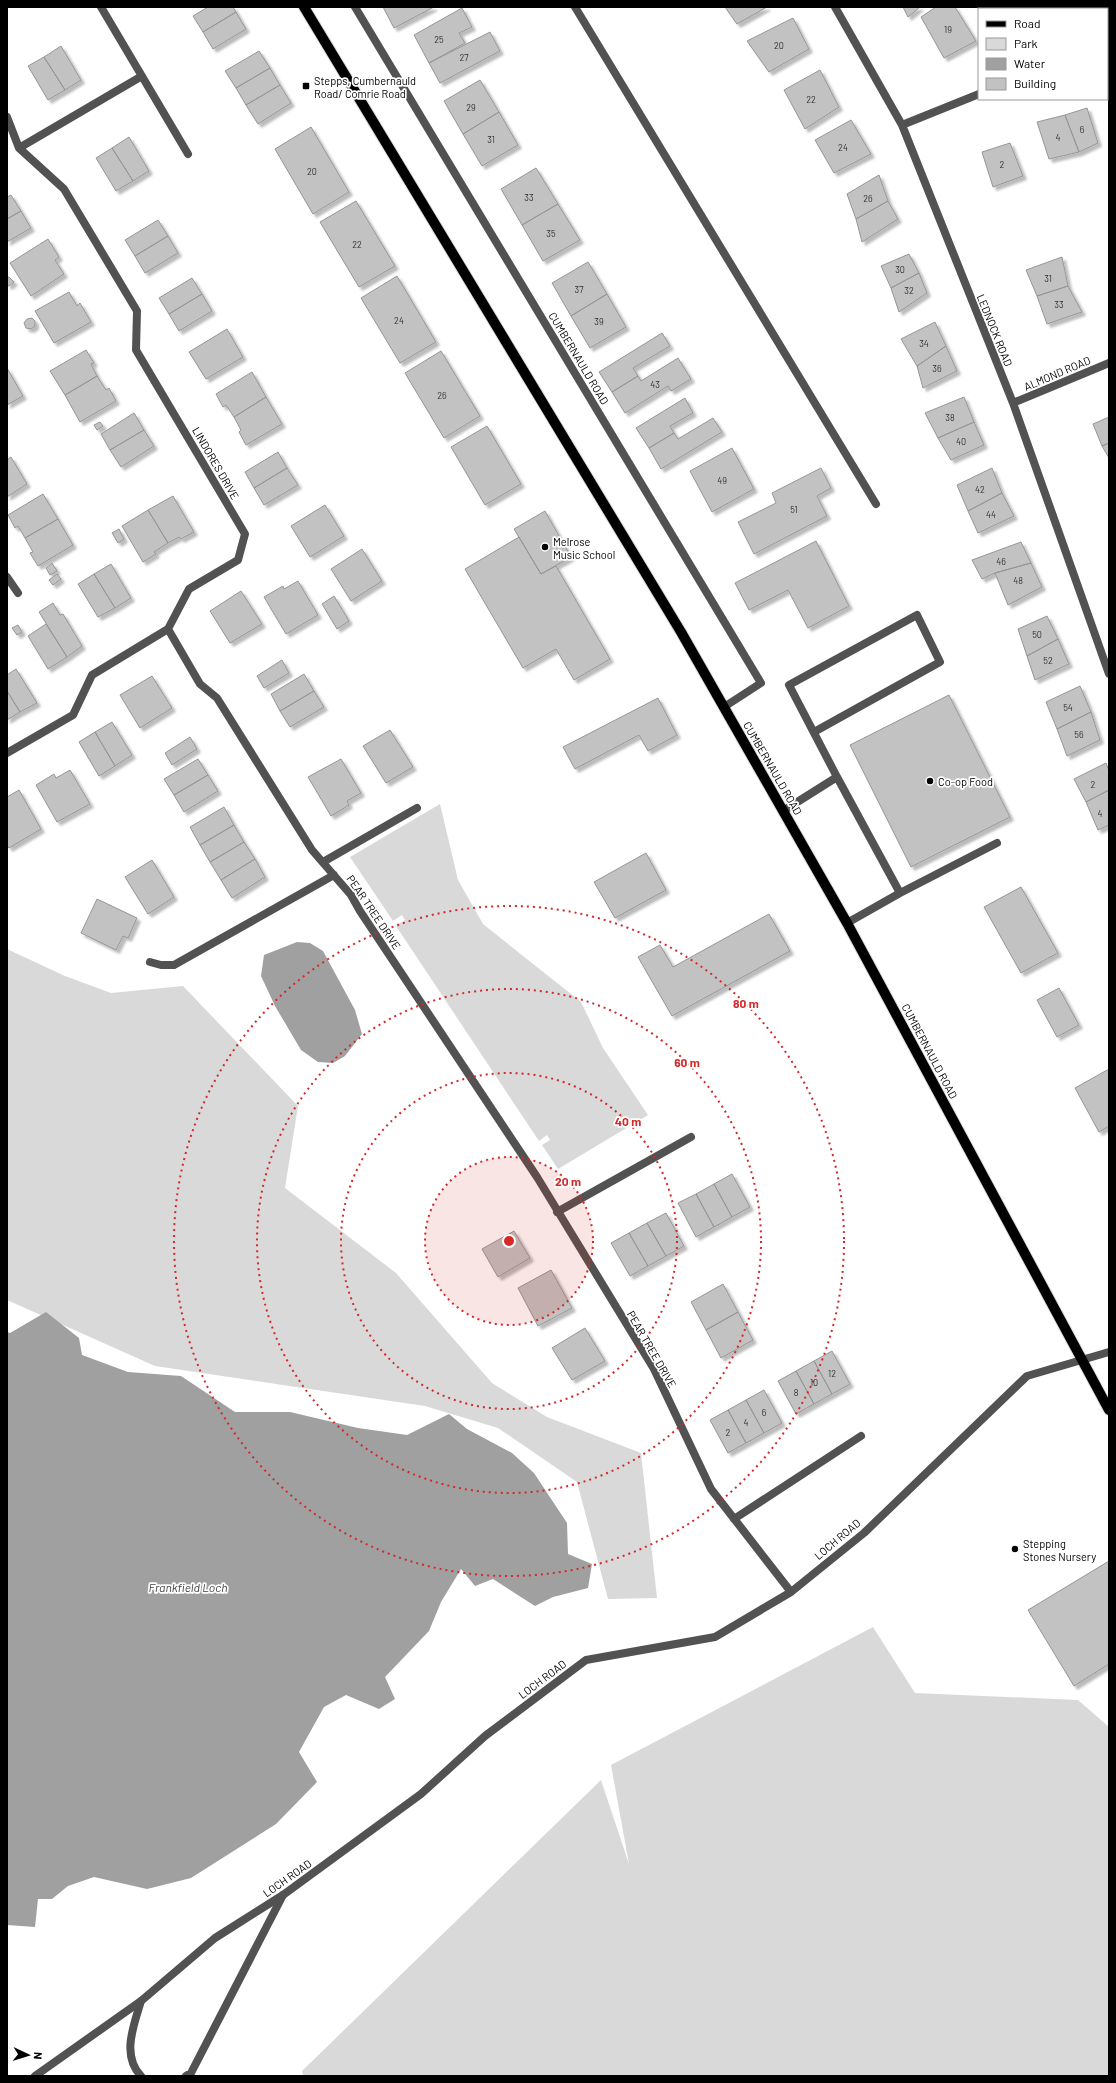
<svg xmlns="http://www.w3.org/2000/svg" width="1116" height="2083" font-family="Barlow,sans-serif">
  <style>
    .green { fill: #d9d9d9 }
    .water { fill: #a0a0a0 }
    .building { fill: #c2c2c2; stroke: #969696; filter: url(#shadow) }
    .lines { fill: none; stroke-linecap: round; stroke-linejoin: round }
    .primary-casing { stroke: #dbdbdb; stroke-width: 12 }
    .lane { stroke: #525252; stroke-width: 8 }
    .street { stroke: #525252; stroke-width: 8 }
    .primary { stroke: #000; stroke-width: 10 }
    .ring { fill: none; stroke: #d62828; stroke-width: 2; stroke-dasharray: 2 4 }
    .poi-dot { fill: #000; stroke: #fff; stroke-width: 1.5 }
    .labels { text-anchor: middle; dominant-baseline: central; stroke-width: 3.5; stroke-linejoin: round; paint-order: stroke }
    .number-label { font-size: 9px; fill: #303030 }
    .poi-label { font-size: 11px; fill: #000; stroke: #fff; text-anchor: start }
    .street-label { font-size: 11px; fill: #000; stroke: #fff }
    .water-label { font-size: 12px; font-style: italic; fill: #414141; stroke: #fff }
    .centre { fill: #d62828; stroke: #fff; stroke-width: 2 }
    .ring-label { font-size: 12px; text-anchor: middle; font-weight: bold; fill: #d62828; stroke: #fff; stroke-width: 3.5; stroke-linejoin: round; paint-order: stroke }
  </style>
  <defs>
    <filter id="shadow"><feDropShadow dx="3.5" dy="3.5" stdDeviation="1" flood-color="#0004"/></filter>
  </defs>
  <rect width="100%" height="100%" fill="#fff"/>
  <path class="green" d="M 440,804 L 458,880 L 483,924 L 581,1002 L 603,1048 L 648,1115 L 558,1169 L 542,1145 L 550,1140 L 547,1135 L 539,1141 L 396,926 L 405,920 L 402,915 L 393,921 L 350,857 Z
    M 7,949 L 65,976 L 111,993 L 183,986 L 298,1106 L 285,1188 L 396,1273 L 492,1383 L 547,1417 L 641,1453 L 657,1598 L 608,1599 L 577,1482 L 498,1428 L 425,1406 L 155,1366 L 7,1300 Z
    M 873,1627 L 915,1693 L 1078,1700 L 1109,1727 L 1109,2076 L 303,2076 L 302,2071 L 601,1780 L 629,1864 L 611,1765 Z"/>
  <path class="water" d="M 297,942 L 310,943 L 323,951 L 355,1010 L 362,1034 L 345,1056 L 333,1063 L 318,1062 L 301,1050 L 275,1006 L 261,976 L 264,955 Z
    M 46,1312 L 79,1338 L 82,1355 L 128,1372 L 181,1376 L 235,1412 L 290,1412 L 358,1428 L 407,1435 L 449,1414 L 467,1429 L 512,1453 L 534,1473 L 567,1523 L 568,1554 L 592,1564 L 588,1588 L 553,1597 L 535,1606 L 493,1579 L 475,1586 L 461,1569 L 441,1602 L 429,1631 L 385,1677 L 395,1699 L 379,1709 L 346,1695 L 324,1707 L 299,1752 L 317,1782 L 276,1824 L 191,1878 L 147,1889 L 94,1877 L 68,1886 L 52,1899 L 38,1899 L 35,1927 L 7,1925 L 7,1332 L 10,1333 Z"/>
  <path class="building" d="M 208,7 L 233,7 L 236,12 L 203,32 L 193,16 Z
    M 383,7 L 434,7 L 394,28 Z
    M 725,7 L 767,7 L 737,24 Z
    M 903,7 L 920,7 L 908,17 Z
    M 936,7 L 955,7 L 976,41 L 944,58 L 921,17 Z
    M 1009,7 L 1042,7 L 1043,9 L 1010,9 Z
    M 462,8 L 472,27 L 459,33 L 465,43 L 429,63 L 414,35 Z
    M 236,12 L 246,29 L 213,49 L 203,32 Z
    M 793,18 L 809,49 L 769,72 L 747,41 Z
    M 490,32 L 500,51 L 440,83 L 429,63 Z
    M 61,46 L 81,80 L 65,90 L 44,57 Z
    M 259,51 L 270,68 L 236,88 L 225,71 Z
    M 44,57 L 65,90 L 48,100 L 28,66 Z
    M 270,68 L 280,85 L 246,105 L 236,88 Z
    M 820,70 L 839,107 L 805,129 L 784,90 Z
    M 480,80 L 499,112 L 463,134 L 444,101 Z
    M 280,85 L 291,103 L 258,124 L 246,105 Z
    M 1087,108 L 1098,143 L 1079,152 L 1065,115 Z
    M 499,112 L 518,145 L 482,166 L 463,134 Z
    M 1065,115 L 1079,152 L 1049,159 L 1037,122 Z
    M 851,120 L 871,154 L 834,173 L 815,140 Z
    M 311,127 L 349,192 L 313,214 L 275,149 Z
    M 129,137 L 149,171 L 133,181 L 112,148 Z
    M 1010,143 L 1023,176 L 993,187 L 982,152 Z
    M 112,148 L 133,181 L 116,191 L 96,158 Z
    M 536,168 L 558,204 L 522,225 L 501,189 Z
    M 879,175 L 888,201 L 856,219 L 847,194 Z
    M 11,195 L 21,211 L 7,219 L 7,197 Z
    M 356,201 L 395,266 L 359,287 L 320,222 Z
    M 888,201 L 898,219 L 862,242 L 856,219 Z
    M 558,204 L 580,240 L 543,261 L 522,225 Z
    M 21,211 L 31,228 L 7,242 L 7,219 Z
    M 158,220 L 168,236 L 135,256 L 125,240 Z
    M 168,236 L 178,253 L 145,273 L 135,256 Z
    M 48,239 L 59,257 L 55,260 L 64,274 L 31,296 L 10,263 Z
    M 909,254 L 919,273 L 891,288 L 881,266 Z
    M 1062,257 L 1068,286 L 1037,296 L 1026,270 Z
    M 588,262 L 607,294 L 571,316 L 552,283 Z
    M 919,273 L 927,293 L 899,312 L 891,288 Z
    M 397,276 L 436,342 L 400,363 L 361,298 Z
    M 9,277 L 14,282 L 9,286 L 7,285 L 7,278 Z
    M 192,278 L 202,294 L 169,314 L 159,298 Z
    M 1068,286 L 1082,312 L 1047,324 L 1037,296 Z
    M 69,292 L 77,306 L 80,303 L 91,322 L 54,343 L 35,311 Z
    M 202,294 L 212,311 L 179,331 L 169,314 Z
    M 607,294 L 626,327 L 590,348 L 571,316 Z
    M 32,318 L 35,321 L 35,326 L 31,329 L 26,328 L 24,323 L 27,319 Z
    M 935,322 L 946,346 L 917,366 L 901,339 Z
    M 227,329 L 243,357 L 206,379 L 189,352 Z
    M 662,333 L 670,346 L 633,368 L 638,376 L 612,392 L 599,372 Z
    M 946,346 L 957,371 L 923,388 L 917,366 Z
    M 86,350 L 94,363 L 91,364 L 97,376 L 65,395 L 50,371 Z
    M 441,351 L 480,416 L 444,438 L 405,373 Z
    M 678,358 L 691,379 L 671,391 L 668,386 L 625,413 L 612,392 L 638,376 L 641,381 Z
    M 7,368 L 23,396 L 7,405 Z
    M 252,372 L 266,397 L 234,417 L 226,405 L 223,407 L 216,394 Z
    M 97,376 L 106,390 L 109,388 L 116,401 L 80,422 L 65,395 Z
    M 266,397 L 282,424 L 246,445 L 239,432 L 241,430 L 234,417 Z
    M 964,397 L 974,422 L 938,438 L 925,413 Z
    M 685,398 L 693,413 L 670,426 L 674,433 L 649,448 L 636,428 Z
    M 134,413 L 144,430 L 110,450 L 101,434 Z
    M 1109,417 L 1109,443 L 1102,446 L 1093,424 Z
    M 713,418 L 722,432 L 661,469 L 649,448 L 674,433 L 678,439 Z
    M 100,422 L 103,426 L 97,430 L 94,425 Z
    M 974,422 L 984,445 L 951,460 L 938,438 Z
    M 487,426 L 521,484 L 485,505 L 451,447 Z
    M 144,430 L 154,446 L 121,467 L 110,450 Z
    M 1109,443 L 1109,458 L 1102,446 Z
    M 732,448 L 754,489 L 712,512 L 690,471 Z
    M 278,452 L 287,468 L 254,488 L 245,472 Z
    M 11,457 L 27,484 L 7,497 L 7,460 Z
    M 287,468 L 298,485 L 264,505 L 254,488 Z
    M 821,468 L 831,488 L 817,496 L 827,516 L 754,554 L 738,522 L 776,503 L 772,493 Z
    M 992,468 L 1002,493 L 968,511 L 957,485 Z
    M 1002,493 L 1014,516 L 978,533 L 968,511 Z
    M 43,494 L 58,519 L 25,538 L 18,526 L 15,528 L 8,515 Z
    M 173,496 L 194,532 L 181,539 L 179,537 L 168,543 L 148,510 Z
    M 325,505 L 344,536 L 310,557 L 291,526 Z
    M 148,510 L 168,543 L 154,552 L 156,554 L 143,562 L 122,526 Z
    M 545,511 L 571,557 L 541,574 L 514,529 Z
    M 58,519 L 73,545 L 38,566 L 30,553 L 33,552 L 25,538 Z
    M 119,529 L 124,539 L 118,543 L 112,533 Z
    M 519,537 L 541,574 L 556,566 L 610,659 L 574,680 L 556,649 L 523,668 L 465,569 Z
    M 816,541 L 849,606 L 808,628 L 788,590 L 749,610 L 735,583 Z
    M 1021,542 L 1031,563 L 995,573 L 982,579 L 972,560 Z
    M 362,549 L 382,581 L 351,601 L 331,569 Z
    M 52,563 L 57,571 L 50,575 L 46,568 Z
    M 1031,563 L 1042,587 L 1008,605 L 995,573 Z
    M 111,564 L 131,598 L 115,608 L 94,574 Z
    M 57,574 L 61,579 L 53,585 L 49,580 Z
    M 94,574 L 115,608 L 98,617 L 78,584 Z
    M 298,581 L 318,615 L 286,634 L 264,597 L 283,586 L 284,589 Z
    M 241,591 L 262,624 L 230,643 L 210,611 Z
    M 334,596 L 349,621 L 337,629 L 322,604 Z
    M 53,603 L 60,615 L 63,614 L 82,646 L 67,657 L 39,612 Z
    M 1047,616 L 1058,639 L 1027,656 L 1018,629 Z
    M 46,624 L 67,657 L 48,669 L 28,636 Z
    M 18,625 L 22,632 L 17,635 L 12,628 Z
    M 1058,639 L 1069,664 L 1035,680 L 1027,656 Z
    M 282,660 L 289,673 L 264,688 L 257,676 Z
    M 16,669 L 37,703 L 20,712 L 7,691 L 7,675 Z
    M 304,674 L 314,691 L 280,711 L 271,694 Z
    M 152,676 L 172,708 L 140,728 L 120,695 Z
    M 1080,686 L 1091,712 L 1057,729 L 1046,702 Z
    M 7,691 L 20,712 L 7,720 Z
    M 314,691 L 324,707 L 290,727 L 280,711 Z
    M 949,695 L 1010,817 L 911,867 L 850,745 Z
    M 658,698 L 677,735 L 648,751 L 639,735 L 575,769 L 563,747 Z
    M 1091,712 L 1100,740 L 1067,756 L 1057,729 Z
    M 112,722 L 132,755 L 115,766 L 95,732 Z
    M 390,730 L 413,767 L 386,783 L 363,746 Z
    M 95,732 L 115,766 L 99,776 L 79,742 Z
    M 190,737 L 197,749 L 172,765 L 165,753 Z
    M 198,759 L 208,775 L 174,795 L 164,779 Z
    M 341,759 L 361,793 L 347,801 L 349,805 L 331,816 L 308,777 Z
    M 1106,763 L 1109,771 L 1109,790 L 1086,802 L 1074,779 Z
    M 70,770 L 90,804 L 57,822 L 36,785 L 54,774 L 56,778 Z
    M 208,775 L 218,791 L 184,812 L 174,795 Z
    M 19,790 L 41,829 L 9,848 L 7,845 L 7,797 Z
    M 1109,790 L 1109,825 L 1098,830 L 1086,802 Z
    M 224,807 L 234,825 L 200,845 L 190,827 Z
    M 234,825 L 244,842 L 210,862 L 200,845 Z
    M 244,842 L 255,859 L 221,880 L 210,862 Z
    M 646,853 L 666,890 L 615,918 L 594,882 Z
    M 255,859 L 265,877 L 232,898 L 221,880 Z
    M 152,860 L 174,897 L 148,914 L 125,877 Z
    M 1021,887 L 1058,953 L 1021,973 L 984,907 Z
    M 97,899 L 137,918 L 128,938 L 123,936 L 116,950 L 81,933 Z
    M 769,914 L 790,951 L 672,1016 L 638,957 L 660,945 L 673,967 Z
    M 1059,988 L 1079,1025 L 1057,1037 L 1037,1000 Z
    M 1109,1069 L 1109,1126 L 1099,1132 L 1075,1088 Z
    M 732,1174 L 750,1207 L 732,1217 L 714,1184 Z
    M 714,1184 L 732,1217 L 714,1227 L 696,1194 Z
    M 696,1194 L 714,1227 L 696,1237 L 678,1203 Z
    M 666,1213 L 684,1246 L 666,1256 L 647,1223 Z
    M 647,1223 L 666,1256 L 648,1266 L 629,1233 Z
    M 514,1231 L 530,1258 L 498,1277 L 482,1249 Z
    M 629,1233 L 648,1266 L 630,1276 L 611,1243 Z
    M 551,1270 L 572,1308 L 538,1326 L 518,1288 Z
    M 723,1284 L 738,1312 L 706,1330 L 691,1302 Z
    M 738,1312 L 753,1340 L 721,1358 L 706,1330 Z
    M 585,1328 L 605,1361 L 572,1380 L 552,1348 Z
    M 832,1351 L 850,1384 L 832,1394 L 814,1361 Z
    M 814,1361 L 832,1394 L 814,1404 L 796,1371 Z
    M 796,1371 L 814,1404 L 796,1414 L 778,1381 Z
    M 764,1390 L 782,1423 L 764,1433 L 746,1400 Z
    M 746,1400 L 764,1433 L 746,1443 L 728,1410 Z
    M 728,1410 L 746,1443 L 728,1453 L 710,1420 Z
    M 1109,1561 L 1109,1664 L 1074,1686 L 1028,1610 Z"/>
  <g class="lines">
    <defs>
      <path id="primary" d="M 304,7 L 681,632 L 847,923 L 1109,1410"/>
    </defs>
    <use href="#primary" class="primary-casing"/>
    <path class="lane" d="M 575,7 L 876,504
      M 837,777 L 900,893
      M 783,811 L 837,777 L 789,685 L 917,615 L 940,662 L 814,732
      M 847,923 L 900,893 L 997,843
      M 141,2001 C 134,2025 121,2055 141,2076
      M 186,2076 L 191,2073 L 283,1895"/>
    <path class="street" d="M 101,7 L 188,154
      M 355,7 L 761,683 L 724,707
      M 835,7 L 902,125 L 1013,403 L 1109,674
      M 1107,44 L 1109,43
      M 7,117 L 19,148 L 64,189 L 137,311 L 136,350 L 245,534 L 238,560 L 189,589 L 168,629 L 92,675 L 73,715 L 7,753
      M 902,125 L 979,94
      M 19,148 L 142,76
      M 1013,403 L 1109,363
      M 7,577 L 18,593
      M 168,629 L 200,684 L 217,698 L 312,850 L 351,895 L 360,911 L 537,1177 L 654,1369 L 711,1489 L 791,1592
      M 323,862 L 417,808
      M 150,962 L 161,965 L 174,965 L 334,875
      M 557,1212 L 691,1137
      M 734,1519 L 861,1436
      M 35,2076 L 141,2001 L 215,1938 L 283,1895 L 421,1794 L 485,1736 L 586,1660 L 715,1637 L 791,1592 L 864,1533 L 1027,1376 L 1109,1352"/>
    <use href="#primary" class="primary"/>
  </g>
  <circle cx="509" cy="1241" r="84" fill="#d62828" fill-opacity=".12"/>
  <g class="ring">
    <circle cx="509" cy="1241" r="84"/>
    <circle cx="509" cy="1241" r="168"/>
    <circle cx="509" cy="1241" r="252"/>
    <circle cx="509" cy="1241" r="335"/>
  </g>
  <g class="poi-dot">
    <rect x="302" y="82" width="8" height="8" rx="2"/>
    <circle cx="545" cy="547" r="4"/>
    <circle cx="930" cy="781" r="4"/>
    <circle cx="1015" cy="1549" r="4"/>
  </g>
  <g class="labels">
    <g class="number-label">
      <text x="948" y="29">19</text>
      <text x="439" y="39">25</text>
      <text x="779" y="45">20</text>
      <text x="464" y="57">27</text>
      <text x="811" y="99">22</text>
      <text x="471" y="107">29</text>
      <text x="1082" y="129">6</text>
      <text x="1058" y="137">4</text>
      <text x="491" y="139">31</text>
      <text x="843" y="147">24</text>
      <text x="1002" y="164">2</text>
      <text x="312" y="171">20</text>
      <text x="529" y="197">33</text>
      <text x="868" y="198">26</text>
      <text x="551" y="233">35</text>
      <text x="357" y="244">22</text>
      <text x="900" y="269">30</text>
      <text x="1048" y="278">31</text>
      <text x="579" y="289">37</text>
      <text x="909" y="290">32</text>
      <text x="1059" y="304">33</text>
      <text x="399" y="320">24</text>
      <text x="599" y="321">39</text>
      <text x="924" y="343">34</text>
      <text x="937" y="368">36</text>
      <text x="655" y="384">43</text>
      <text x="442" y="395">26</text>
      <text x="950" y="417">38</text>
      <text x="961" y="441">40</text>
      <text x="722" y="480">49</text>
      <text x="980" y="489">42</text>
      <text x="794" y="509">51</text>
      <text x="991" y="514">44</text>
      <text x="1001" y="561">46</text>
      <text x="1018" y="580">48</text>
      <text x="1037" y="634">50</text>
      <text x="1048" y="660">52</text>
      <text x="1068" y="707">54</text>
      <text x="1079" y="734">56</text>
      <text x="1093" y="784">2</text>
      <text x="1100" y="813">4</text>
      <text x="832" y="1373">12</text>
      <text x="814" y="1382">10</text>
      <text x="796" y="1392">8</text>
      <text x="764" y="1412">6</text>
      <text x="746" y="1422">4</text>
      <text x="728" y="1432">2</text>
    </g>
    <g class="poi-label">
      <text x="314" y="80">Stepps, Cumbernauld<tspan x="314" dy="13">Road/ Comrie Road</tspan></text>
      <text x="553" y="541">Melrose<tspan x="553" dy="13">Music School</tspan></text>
      <text x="938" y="781">Co-op Food</text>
      <text x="1023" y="1543">Stepping<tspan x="1023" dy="13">Stones Nursery</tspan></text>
    </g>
    <g class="street-label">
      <text transform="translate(995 330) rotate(68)">LEDNOCK ROAD</text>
      <text transform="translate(579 358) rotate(59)">CUMBERNAULD ROAD</text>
      <text transform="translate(1057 373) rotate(-23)">ALMOND ROAD</text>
      <text transform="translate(216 463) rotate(60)">LINDORES DRIVE</text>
      <text transform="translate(773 768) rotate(60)">CUMBERNAULD ROAD</text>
      <text transform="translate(374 912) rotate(56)">PEAR TREE DRIVE</text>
      <text transform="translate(930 1051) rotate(62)">CUMBERNAULD ROAD</text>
      <text transform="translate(652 1349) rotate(60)">PEAR TREE DRIVE</text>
      <text transform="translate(837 1539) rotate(-40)">LOCH ROAD</text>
      <text transform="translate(542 1679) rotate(-37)">LOCH ROAD</text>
      <text transform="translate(287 1878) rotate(-35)">LOCH ROAD</text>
    </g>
    <g class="water-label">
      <text x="188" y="1587">Frankfield Loch</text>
    </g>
  </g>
  <circle cx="509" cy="1241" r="6" class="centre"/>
  <g class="ring-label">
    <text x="746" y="1008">80 m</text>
    <text x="687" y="1067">60 m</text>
    <text x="628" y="1126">40 m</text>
    <text x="568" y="1186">20 m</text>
  </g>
  <rect width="1116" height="2083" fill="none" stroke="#000000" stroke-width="16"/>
  <rect x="978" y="8" width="130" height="92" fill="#ffffff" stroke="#999999"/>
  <rect x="986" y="21" width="20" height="6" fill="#000000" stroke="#999999"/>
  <text x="1014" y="28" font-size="12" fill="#000000">Road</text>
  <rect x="986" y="38" width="20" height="12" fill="#d9d9d9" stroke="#999999"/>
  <text x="1014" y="48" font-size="12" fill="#000000">Park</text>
  <rect x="986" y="58" width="20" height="12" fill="#a0a0a0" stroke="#999999"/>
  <text x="1014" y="68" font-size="12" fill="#000000">Water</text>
  <rect x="986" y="78" width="20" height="12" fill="#c2c2c2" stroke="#999999"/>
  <text x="1014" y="88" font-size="12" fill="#000000">Building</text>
  <g transform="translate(28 2055) rotate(94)" stroke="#ffffff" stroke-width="3" paint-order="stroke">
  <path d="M0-3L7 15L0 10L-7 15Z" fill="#000000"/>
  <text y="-6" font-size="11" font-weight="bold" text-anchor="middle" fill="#000000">N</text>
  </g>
</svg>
